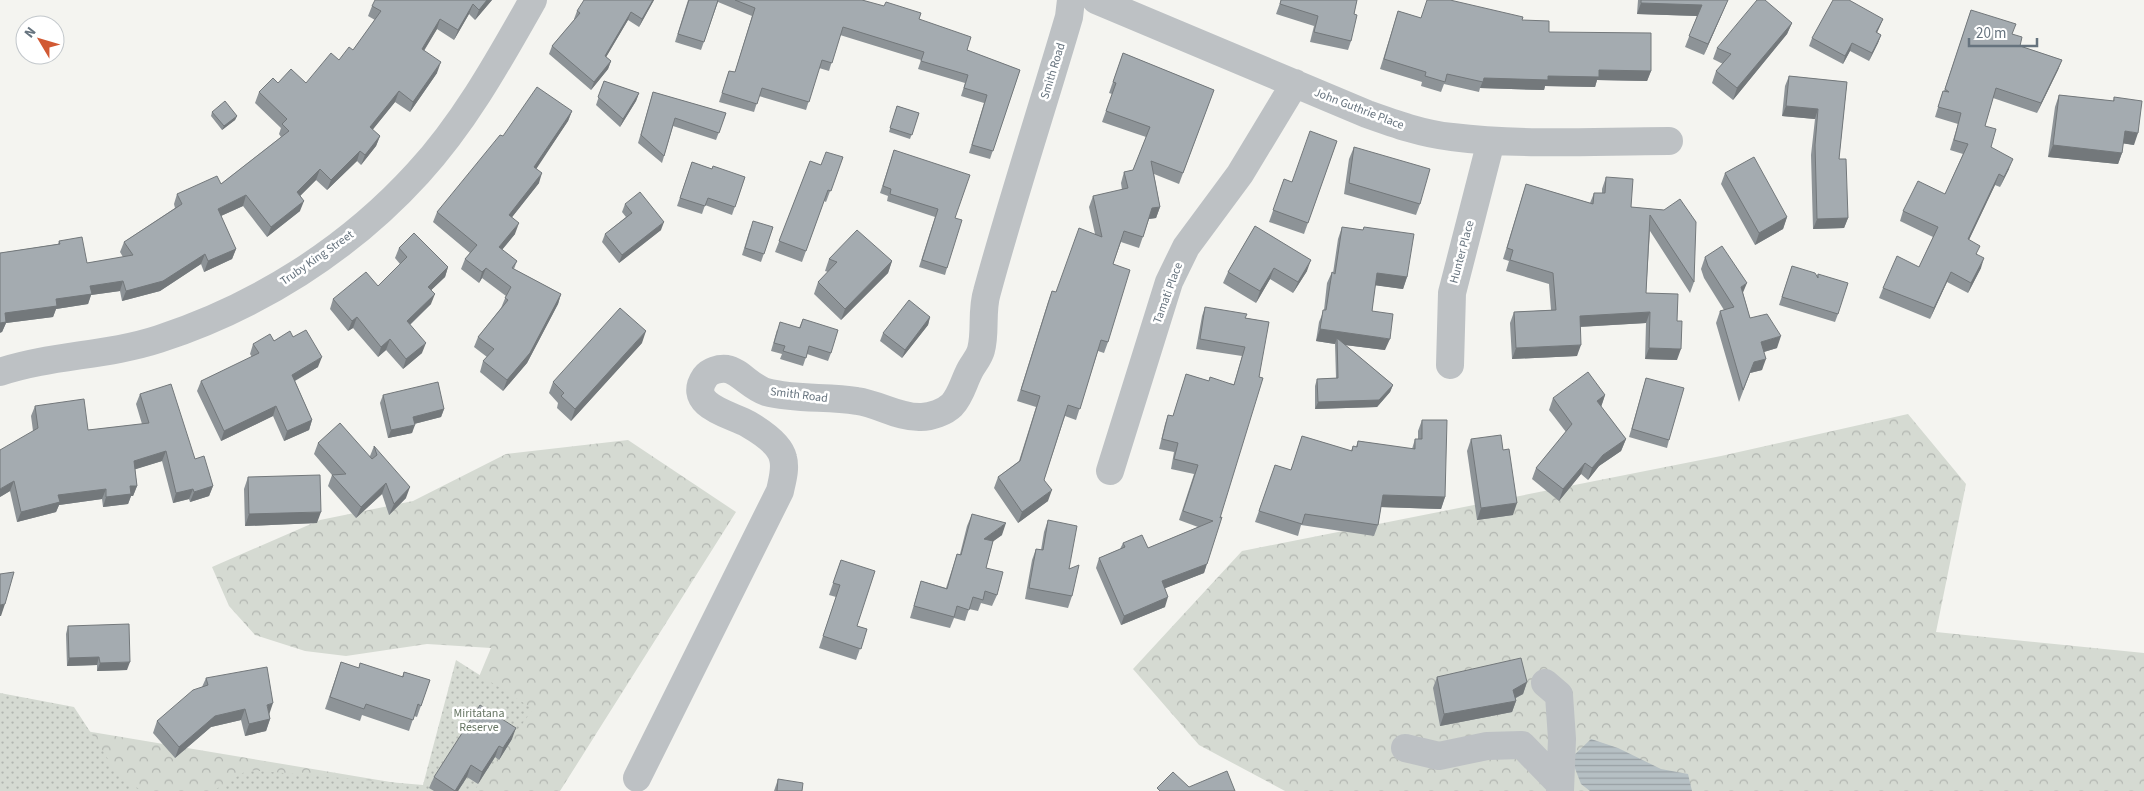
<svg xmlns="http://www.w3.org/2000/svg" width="2144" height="791" font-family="'Source Sans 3',sans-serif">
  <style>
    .forest { fill: url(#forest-crowns) }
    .park { fill: url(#park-dots) }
    .water { fill: url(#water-rules) }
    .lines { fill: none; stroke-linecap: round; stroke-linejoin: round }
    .minor { stroke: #bdc1c4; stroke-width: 28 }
    .wall { fill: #8d9397 }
    .shaded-wall { fill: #73787b }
    .building { fill: #a4abb0; stroke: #73787b }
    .labels { text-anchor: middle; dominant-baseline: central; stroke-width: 5; stroke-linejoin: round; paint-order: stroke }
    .street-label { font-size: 12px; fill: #66737e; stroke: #fff }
    .park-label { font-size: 12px; fill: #677664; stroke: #fff }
  </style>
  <defs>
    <pattern id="forest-crowns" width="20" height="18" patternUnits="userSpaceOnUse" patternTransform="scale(1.25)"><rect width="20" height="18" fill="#d5dad2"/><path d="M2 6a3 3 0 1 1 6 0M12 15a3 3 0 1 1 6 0" fill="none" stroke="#b1b5b0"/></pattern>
    <pattern id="park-dots" width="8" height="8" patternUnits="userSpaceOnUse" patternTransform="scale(1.25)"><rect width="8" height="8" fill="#d5dad2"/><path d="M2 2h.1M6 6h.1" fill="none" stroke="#b1b5b0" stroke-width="1.8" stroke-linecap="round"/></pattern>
    <pattern id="water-rules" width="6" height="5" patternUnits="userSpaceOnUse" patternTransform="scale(1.25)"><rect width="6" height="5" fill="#b6c0c4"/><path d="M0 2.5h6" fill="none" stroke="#98a0a4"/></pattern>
  </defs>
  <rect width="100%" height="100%" fill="#f4f4f0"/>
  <path class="forest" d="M 1908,414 L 1966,484 L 1936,632 L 2144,653 L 2144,791 L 1285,791 L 1199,745 L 1133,669 L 1242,551 L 1721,456 Z
    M 628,440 L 736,512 L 560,791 L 0,791 L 26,721 L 432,789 L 491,648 L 427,644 L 346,656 L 305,651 L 255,635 L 229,606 L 212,567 L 320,520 L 413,501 L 506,454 Z"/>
  <path class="park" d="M 456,660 L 533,709 L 474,791 L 213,791 L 248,770 L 423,785 Z
    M 0,693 L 74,707 L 121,779 L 143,791 L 0,791 Z"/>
  <path class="water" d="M 1591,739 L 1618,748 L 1661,769 L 1688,774 L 1692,791 L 1590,791 L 1581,784 L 1571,758 Z"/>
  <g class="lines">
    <path class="minor" d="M 1096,0 L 1367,114 C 1395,124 1423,134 1452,137 C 1523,146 1597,141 1669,141
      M 1450,365 L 1452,293 L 1491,141
      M 0,372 C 51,355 107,356 159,339 C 257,307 348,250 418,173 C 465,122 499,60 533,0
      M 1110,471 L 1169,282 L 1186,247 L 1240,174 L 1295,83
      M 1545,683 L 1559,695 L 1562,739 L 1560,791
      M 1405,748 L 1439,756 L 1487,746 L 1522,745 L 1560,784
      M 637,778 L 780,491 C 782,481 786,469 783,458 C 780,444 760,431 748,424 C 733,415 685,406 705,377 C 709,371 719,368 727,369 C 739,371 752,388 766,392 C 796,400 827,396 857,401 C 879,404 899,418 921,417 C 931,417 945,412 952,405 C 961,395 963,384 969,372 C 972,365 979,358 981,350 C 986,332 981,311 987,292 C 1012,200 1042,109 1069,17 L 1071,0"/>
  </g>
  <path class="wall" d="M 492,0 L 475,20 L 469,14 L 454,40 L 437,29 L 424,51 L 437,73 L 410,112 L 395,102 L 372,130 L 380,136 L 376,146 L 361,165 L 357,161 L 327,190 L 316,180 L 300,196 L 300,211 L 267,237 L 243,206 L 221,216 L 236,249 L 232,259 L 204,272 L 201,264 L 160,291 L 122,301 L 120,291 L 91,295 L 88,304 L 56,309 L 53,317 L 6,323 L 2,332 L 0,253 L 58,244 L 59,241 L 87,263 L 123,257 L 120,252 L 124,242 L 175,208 L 174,204 L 177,194 L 221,184 L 281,137 L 279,134 L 281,128 L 255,103 L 259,92 L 278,83 L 306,83 L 353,50 L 375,20 L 368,16 L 372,6 Z
    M 654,0 L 639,27 L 628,20 L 606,57 L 611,61 L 608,69 L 591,90 L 549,54 L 552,46 L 575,19 L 574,19 L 577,11 Z
    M 688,0 L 862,0 L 919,19 L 967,50 L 1020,70 L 990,159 L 969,153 L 984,103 L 961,96 L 965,83 L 918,69 L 921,60 L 840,35 L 829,71 L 819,68 L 806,110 L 759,96 L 754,112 L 719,102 L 729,71 L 735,72 L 752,16 L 718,2 L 701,50 L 675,42 Z
    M 1281,0 L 1357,0 L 1354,14 L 1351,41 L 1348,50 L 1310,42 L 1314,26 L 1276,14 Z
    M 1638,0 L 1728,0 L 1704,55 L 1685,47 L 1697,16 L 1637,14 Z
    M 1971,10 L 2012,34 L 2020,46 L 2062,60 L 2058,70 L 2037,113 L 1993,98 L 1985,126 L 1991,147 L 2009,169 L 2000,187 L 1995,185 L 1969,240 L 1977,254 L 1981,268 L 1968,293 L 1947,282 L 1930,319 L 1879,298 L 1883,288 L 1919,267 L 1933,237 L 1900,221 L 1903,211 L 1945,194 L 1963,154 L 1950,150 L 1958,124 L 1935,117 L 1943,91 L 1944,91 Z
    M 1398,11 L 1421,18 L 1549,32 L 1651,71 L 1647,81 L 1597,80 L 1595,87 L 1545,86 L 1544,90 L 1480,88 L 1479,92 L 1444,84 L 1441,92 L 1421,86 L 1422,82 L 1380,69 Z
    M 1883,19 L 1877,33 L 1881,35 L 1878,43 L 1869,61 L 1850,51 L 1843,64 L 1809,46 L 1812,38 Z
    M 1792,23 L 1787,34 L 1733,100 L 1712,83 L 1716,71 L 1723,64 L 1713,59 L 1717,48 Z
    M 1123,53 L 1214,90 L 1179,184 L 1154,174 L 1160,207 L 1156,218 L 1149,219 L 1139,248 L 1121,242 L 1113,264 L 1108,342 L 1104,353 L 1098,351 L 1076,420 L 1065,416 L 1044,480 L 1048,501 L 1018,523 L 994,488 L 998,477 L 1019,461 L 1036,407 L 1017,401 L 1048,302 L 1052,291 L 1056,292 L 1095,234 L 1089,207 L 1093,196 L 1122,190 L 1121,183 L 1124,172 L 1133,170 L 1146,137 L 1102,122 L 1112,94 L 1109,93 Z
    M 1789,76 L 1847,82 L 1839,159 L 1848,218 L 1844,228 L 1813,229 L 1811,155 L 1815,119 L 1782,116 L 1785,86 Z
    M 604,81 L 639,93 L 636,101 L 620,127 L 596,105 Z
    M 653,92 L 726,113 L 716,140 L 673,126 L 662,163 L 638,143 Z
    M 2059,95 L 2113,101 L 2114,97 L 2134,145 L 2123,143 L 2122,153 L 2118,164 L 2048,157 L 2055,107 Z
    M 897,106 L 919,113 L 910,139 L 889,132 Z
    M 572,111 L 568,121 L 536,168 L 539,183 L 512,217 L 515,234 L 502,250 L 517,261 L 514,269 L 561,294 L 558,304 L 527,363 L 503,391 L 480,372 L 483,361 L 487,357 L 474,347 L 478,337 L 501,308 L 506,296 L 482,278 L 479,283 L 461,269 L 465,259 L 470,253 L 433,222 L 437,212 L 503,136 Z
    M 212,112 L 237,116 L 235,120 L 222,130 L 211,116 Z
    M 1337,141 L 1304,234 L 1269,222 L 1284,179 L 1291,182 Z
    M 1354,147 L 1420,204 L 1416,215 L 1344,194 L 1349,159 Z
    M 894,150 L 955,218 L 947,268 L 945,275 L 919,267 L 935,217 L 887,201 L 888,196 L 880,193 Z
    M 843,157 L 826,202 L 824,201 L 802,262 L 775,252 L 810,161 L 821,165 Z
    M 692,162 L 712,169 L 745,177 L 732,215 L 705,205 L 702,214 L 677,206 Z
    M 1725,173 L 1787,217 L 1783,229 L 1755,245 L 1721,184 Z
    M 1606,177 L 1631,207 L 1664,210 L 1694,282 L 1690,293 L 1650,231 L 1646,293 L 1677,360 L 1645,359 L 1646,323 L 1580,327 L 1577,356 L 1512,359 L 1510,323 L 1514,312 L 1551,310 L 1549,284 L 1506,271 L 1509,261 L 1503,259 L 1526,184 L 1590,203 L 1594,193 L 1602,193 L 1602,189 Z
    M 625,204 L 661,230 L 619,263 L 602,242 L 605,234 L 626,217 L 622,212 Z
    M 1255,226 L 1307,271 L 1293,293 L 1270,279 L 1256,303 L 1223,283 L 1228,272 Z
    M 773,227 L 761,262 L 742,255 L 750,229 Z
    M 1342,227 L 1363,230 L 1364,227 L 1407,277 L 1403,289 L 1375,285 L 1372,311 L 1385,350 L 1345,345 L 1393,385 L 1390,392 L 1377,407 L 1315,409 L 1315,386 L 1317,379 L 1336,378 L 1335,344 L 1316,341 L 1319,322 L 1324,310 L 1327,283 L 1332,272 L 1333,273 L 1338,239 Z
    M 399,248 L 448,267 L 445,277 L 431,290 L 431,304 L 410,325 L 422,353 L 403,369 L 386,350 L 378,357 L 353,328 L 348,331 L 330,309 L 333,299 L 378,286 L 400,264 L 395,258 Z
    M 1705,257 L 1743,293 L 1750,318 L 1777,348 L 1764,352 L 1762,370 L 1750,373 L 1739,402 L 1716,323 L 1720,311 L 1724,310 L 1704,278 L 1701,269 Z
    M 829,259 L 892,261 L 888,273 L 841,320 L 814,294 L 818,282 L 828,272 L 825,271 Z
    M 1792,266 L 1817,276 L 1818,274 L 1838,314 L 1835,322 L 1779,305 Z
    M 1205,307 L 1246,318 L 1269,322 L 1204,573 L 1165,588 L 1165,607 L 1121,625 L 1096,568 L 1099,558 L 1120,549 L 1123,543 L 1148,548 L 1198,527 L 1179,520 L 1194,474 L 1171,469 L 1174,452 L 1159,449 L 1165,424 L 1168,415 L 1173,416 L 1186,374 L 1209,381 L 1234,384 L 1242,356 L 1196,349 L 1202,316 Z
    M 930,317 L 928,325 L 902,358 L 880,341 L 883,333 Z
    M 803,319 L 831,353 L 828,361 L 807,354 L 803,366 L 780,359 L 782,354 L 771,351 L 777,330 L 799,328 Z
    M 293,337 L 318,367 L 295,381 L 312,420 L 309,430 L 284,441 L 273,416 L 221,441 L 197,391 L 201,381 L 252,357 L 250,354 L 253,344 Z
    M 642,343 L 571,421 L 557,408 L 558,403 L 549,393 L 553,382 Z
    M 1646,378 L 1669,440 L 1667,448 L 1629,437 Z
    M 140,394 L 195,459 L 213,486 L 209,496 L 190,502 L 189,499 L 173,503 L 162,461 L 135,469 L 137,486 L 133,496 L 131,496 L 128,504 L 103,507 L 102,499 L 59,505 L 56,512 L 17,522 L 10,491 L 0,497 L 33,431 L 31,416 L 35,406 L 88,430 L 142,424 L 136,404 Z
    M 383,395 L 444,409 L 441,417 L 414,424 L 412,433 L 388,438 L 380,403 Z
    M 1605,395 L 1601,407 L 1626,439 L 1621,451 L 1599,466 L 1588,480 L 1581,474 L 1559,501 L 1532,479 L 1536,468 L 1566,432 L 1549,410 L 1553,398 Z
    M 1422,420 L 1445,497 L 1441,509 L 1381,507 L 1378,525 L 1374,536 L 1301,525 L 1298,536 L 1255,522 L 1275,465 L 1291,470 L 1302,436 L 1351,451 L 1353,446 L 1356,447 L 1358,441 L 1412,449 L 1415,439 L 1418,439 L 1418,431 Z
    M 1471,439 L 1503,450 L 1513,515 L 1477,520 L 1467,451 Z
    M 318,443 L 370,456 L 374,446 L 406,498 L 389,515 L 382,494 L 356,518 L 328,486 L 332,475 L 314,454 Z
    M 248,477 L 317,523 L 245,526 L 244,489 Z
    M 972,514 L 1002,535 L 993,541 L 986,568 L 997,595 L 992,606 L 981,603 L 978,611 L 969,609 L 965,621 L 954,618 L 950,628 L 910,618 L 921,581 L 946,588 L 957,554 L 960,554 L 967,526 Z
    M 1048,520 L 1069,569 L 1072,596 L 1068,608 L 1025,599 L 1032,560 L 1036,549 L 1041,550 L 1044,532 Z
    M 841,560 L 857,626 L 867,629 L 856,660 L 819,648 L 836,597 L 829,595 Z
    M 68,626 L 127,670 L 97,671 L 97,665 L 67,666 L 66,634 Z
    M 341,662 L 358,668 L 402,677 L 404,672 L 430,680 L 417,717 L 414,716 L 409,731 L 362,715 L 360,721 L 325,709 Z
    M 1437,677 L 1527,682 L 1523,694 L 1516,698 L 1516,701 L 1512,712 L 1440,726 L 1433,688 Z
    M 206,678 L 269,714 L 270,719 L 266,731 L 245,736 L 241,720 L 211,727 L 175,758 L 153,733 L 157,721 L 202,687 Z
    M 512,739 L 499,760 L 495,757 L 478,784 L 467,777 L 458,791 L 434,791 L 429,788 L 434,777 Z
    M 778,779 L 802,791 L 774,791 Z"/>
  <path class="shaded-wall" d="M 487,0 L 492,0 L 475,20 L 479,10 Z
    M 653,0 L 654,0 L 639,27 L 642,19 Z
    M 1728,0 L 1704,55 L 1708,44 Z
    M 1641,3 L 1702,5 L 1698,16 L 1637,14 Z
    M 473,4 L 469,14 L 454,40 L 458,30 Z
    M 631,12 L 628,20 L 602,64 L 605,56 Z
    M 440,19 L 437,29 L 418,60 L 422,49 Z
    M 1883,19 L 1880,26 L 1873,40 L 1876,32 Z
    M 1792,23 L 1787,34 L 1733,100 L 1737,88 Z
    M 1881,35 L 1878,43 L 1869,61 L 1872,53 Z
    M 1852,43 L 1850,51 L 1843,64 L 1845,56 Z
    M 2062,60 L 2058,70 L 2037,113 L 2041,103 Z
    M 611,61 L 608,69 L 591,90 L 594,82 Z
    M 441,62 L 437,73 L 410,112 L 413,102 Z
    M 1599,70 L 1651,71 L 1647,81 L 1597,80 L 1595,87 L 1545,86 L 1544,90 L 1480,88 L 1484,78 L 1548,76 Z
    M 399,91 L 395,102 L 366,138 L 370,127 Z
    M 639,93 L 636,101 L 620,127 L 623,119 Z
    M 1786,106 L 1818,109 L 1815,119 L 1782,116 Z
    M 572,111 L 568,121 L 531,177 L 534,167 Z
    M 237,116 L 235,120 L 222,130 L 224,126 Z
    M 2125,131 L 2138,133 L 2134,145 L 2120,143 Z
    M 380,136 L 376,146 L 361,165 L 365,155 Z
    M 2053,145 L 2122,153 L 2118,164 L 2048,157 Z
    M 360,151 L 357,161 L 327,190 L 331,180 Z
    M 2013,159 L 2009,169 L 2000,187 L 2004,177 Z
    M 320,169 L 316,180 L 293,203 L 297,192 Z
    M 542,173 L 539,183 L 505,226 L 509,215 Z
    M 1999,174 L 1995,185 L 1964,250 L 1968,239 Z
    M 246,195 L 243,206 L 214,219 L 218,209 Z
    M 304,201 L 300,211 L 267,237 L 271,227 Z
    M 1160,207 L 1156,218 L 1148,219 L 1152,208 Z
    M 1787,217 L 1783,229 L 1755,245 L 1759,233 Z
    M 1848,218 L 1844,228 L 1813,229 L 1817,219 Z
    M 664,222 L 661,230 L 619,263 L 622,255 Z
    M 519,223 L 515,234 L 495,258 L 499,247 Z
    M 236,249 L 232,259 L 204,272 L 208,261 Z
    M 205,254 L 201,264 L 160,291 L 122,301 L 126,291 Z
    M 1984,258 L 1981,268 L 1968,293 L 1971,283 Z
    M 1311,260 L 1307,271 L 1293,293 L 1298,282 Z
    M 892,261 L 888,273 L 841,320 L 845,309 Z
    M 448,267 L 445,277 L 424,297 L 428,287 Z
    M 486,268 L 482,278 L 479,283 L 482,272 Z
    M 1274,268 L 1270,279 L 1256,303 L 1260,291 Z
    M 1951,272 L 1947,282 L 1930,319 L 1934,308 Z
    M 1377,273 L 1407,277 L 1403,289 L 1373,285 Z
    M 123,281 L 120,291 L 91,295 L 88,304 L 56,309 L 53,317 L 6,323 L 2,332 L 0,333 L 0,323 L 5,313 L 90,286 Z
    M 1747,283 L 1742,295 L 1741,287 Z
    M 435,294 L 431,304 L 403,331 L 407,321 Z
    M 561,294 L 558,304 L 527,363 L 503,391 L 507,380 Z
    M 1650,312 L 1646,323 L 1576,327 L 1580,316 Z
    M 357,317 L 353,328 L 348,331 L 352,321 Z
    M 930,317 L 928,325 L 902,358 L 905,350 Z
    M 1320,329 L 1390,339 L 1385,350 L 1337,344 L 1337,338 L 1335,344 L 1316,341 Z
    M 646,331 L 642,343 L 571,421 L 575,409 Z
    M 1781,336 L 1777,348 L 1757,354 L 1761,342 Z
    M 390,339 L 386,350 L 378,357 L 381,347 Z
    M 426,343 L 422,353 L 403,369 L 406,359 Z
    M 1581,345 L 1577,356 L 1512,359 L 1516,348 Z
    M 1649,348 L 1681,349 L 1677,360 L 1645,359 Z
    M 322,357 L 318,367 L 289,384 L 292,375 Z
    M 1766,359 L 1762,370 L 1750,373 L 1739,402 L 1754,362 Z
    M 1393,385 L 1390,392 L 1377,407 L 1315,409 L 1318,402 Z
    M 1605,395 L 1601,407 L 1597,401 Z
    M 276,406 L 273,416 L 221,441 L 224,431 Z
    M 444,409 L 441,417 L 410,425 L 413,417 Z
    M 312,420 L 309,430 L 284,441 L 287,431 Z
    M 415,425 L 412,433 L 388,438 L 391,430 Z
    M 1626,439 L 1621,451 L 1599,466 L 1588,480 L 1592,468 L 1603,455 Z
    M 166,451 L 162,461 L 130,471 L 134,461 Z
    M 1585,463 L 1581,474 L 1559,501 L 1563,489 Z
    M 14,481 L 10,491 L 0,497 L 0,489 Z
    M 386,483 L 382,494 L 356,518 L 361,507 Z
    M 130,486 L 137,486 L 133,496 L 131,496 L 128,504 L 103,507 L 106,497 Z
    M 213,486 L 209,496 L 190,502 L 194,492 Z
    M 410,487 L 406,498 L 389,515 L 394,504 Z
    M 106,489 L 102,499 L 59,505 L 56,512 L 17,522 L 21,512 L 58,495 Z
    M 193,489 L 189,499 L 173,503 L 176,493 Z
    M 1052,490 L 1048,501 L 1018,523 L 1022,512 Z
    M 1383,495 L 1445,497 L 1441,509 L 1379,507 Z
    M 1517,503 L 1513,515 L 1477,520 L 1481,508 Z
    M 321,512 L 317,523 L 245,526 L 249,514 Z
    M 1006,523 L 1002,535 L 980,551 L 984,539 Z
    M 1207,564 L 1204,573 L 1158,591 L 1162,581 Z
    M 1168,597 L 1165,607 L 1121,625 L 1124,616 Z
    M 5,604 L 1,616 L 0,616 L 0,605 Z
    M 99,657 L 97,665 L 67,666 L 69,658 Z
    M 130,662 L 127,670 L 97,671 L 100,663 Z
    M 1527,682 L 1523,694 L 1509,701 L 1513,690 Z
    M 1516,701 L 1512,712 L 1440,726 L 1444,714 Z
    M 273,703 L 269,715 L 267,705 Z
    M 245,709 L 241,720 L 211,727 L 175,758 L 179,747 L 215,716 Z
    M 270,719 L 266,731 L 245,736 L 249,724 Z
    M 516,728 L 512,739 L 499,760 L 503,748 Z
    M 499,746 L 495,757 L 478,784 L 482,772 Z
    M 471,765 L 467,777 L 458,791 L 455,791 Z"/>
  <path class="building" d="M 375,0 L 487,0 L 479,10 L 473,4 L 458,30 L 440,19 L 422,49 L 441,62 L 413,102 L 399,91 L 370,127 L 380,136 L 365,155 L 360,151 L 331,180 L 320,169 L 297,192 L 304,201 L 271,227 L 246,195 L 218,209 L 236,249 L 208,261 L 205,254 L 163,281 L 126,291 L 123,281 L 90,286 L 92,294 L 56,299 L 57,306 L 5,313 L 6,322 L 0,323 L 0,253 L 60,244 L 59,241 L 82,237 L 87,263 L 133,255 L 124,242 L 182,204 L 177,194 L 217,176 L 221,184 L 289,131 L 282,124 L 287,119 L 259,92 L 273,78 L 278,83 L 291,69 L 306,83 L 331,53 L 339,60 L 349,47 L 353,50 L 381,11 L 372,6 Z
    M 584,0 L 653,0 L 642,19 L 631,12 L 605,56 L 611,61 L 594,82 L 552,46 L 580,13 L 577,11 Z
    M 689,0 L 718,0 L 704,42 L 678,34 Z
    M 735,0 L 862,0 L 884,6 L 886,2 L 921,13 L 919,19 L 971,37 L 967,50 L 1020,70 L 993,151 L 972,145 L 987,95 L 964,88 L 968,75 L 921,61 L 924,52 L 843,27 L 832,63 L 822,60 L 809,102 L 762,88 L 757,104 L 722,93 L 729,71 L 735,72 L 755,8 Z
    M 1281,0 L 1357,0 L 1354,14 L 1357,15 L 1351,41 L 1314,32 L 1318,16 L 1280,4 Z
    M 1427,0 L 1450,0 L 1523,17 L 1522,20 L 1549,21 L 1549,32 L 1651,33 L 1651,71 L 1599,70 L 1599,77 L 1548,76 L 1548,80 L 1484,78 L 1483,82 L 1447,74 L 1445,82 L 1425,76 L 1426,72 L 1384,59 L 1398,11 L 1421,18 Z
    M 1641,0 L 1728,0 L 1708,44 L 1689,36 L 1702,5 L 1641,3 Z
    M 1757,0 L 1765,0 L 1792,23 L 1737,88 L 1716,71 L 1731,54 L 1717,48 Z
    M 1833,0 L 1849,0 L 1883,19 L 1876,32 L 1881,35 L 1872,53 L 1852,43 L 1845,56 L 1812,38 Z
    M 1971,10 L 2016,24 L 2012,34 L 2022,37 L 2020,46 L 2062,60 L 2041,103 L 1996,88 L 1985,126 L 1996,129 L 1991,147 L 2013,159 L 2004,177 L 1999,174 L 1968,239 L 1980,246 L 1976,254 L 1984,258 L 1971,283 L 1951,272 L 1934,308 L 1883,288 L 1897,256 L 1919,267 L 1938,227 L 1903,211 L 1918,181 L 1945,194 L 1968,144 L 1954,140 L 1961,113 L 1938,107 L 1943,91 L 1949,92 L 1945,89 Z
    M 1123,53 L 1214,90 L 1183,173 L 1151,161 L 1160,207 L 1152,208 L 1143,237 L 1124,231 L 1113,264 L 1130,270 L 1108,342 L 1101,340 L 1080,409 L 1068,405 L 1044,480 L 1052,490 L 1022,512 L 998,477 L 1020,461 L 1040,396 L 1021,390 L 1052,291 L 1056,292 L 1079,228 L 1102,237 L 1093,196 L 1128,188 L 1124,172 L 1133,170 L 1150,127 L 1106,111 L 1116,83 L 1113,82 Z
    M 1789,76 L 1847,82 L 1839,159 L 1846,159 L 1848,218 L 1817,219 L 1815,145 L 1818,109 L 1786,106 Z
    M 604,81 L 639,93 L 623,119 L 598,97 Z
    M 537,87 L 572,111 L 534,167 L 542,173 L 509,215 L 519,223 L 499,247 L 517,261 L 512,268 L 561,294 L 530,353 L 507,380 L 483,361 L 494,349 L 478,337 L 508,300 L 505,298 L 511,287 L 486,268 L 482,272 L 465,259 L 477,245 L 437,212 L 500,135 L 503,136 Z
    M 653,92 L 726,113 L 719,133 L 675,118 L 664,156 L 641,135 Z
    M 2059,95 L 2114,101 L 2114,97 L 2142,101 L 2138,133 L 2125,131 L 2122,153 L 2053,145 Z
    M 225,101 L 237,116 L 224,126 L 212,112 Z
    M 897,106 L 919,113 L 912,135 L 890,128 Z
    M 1310,131 L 1337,141 L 1308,223 L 1273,210 L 1284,179 L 1292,182 Z
    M 1354,147 L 1430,169 L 1420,204 L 1349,183 Z
    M 894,150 L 970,175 L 955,218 L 962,220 L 947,268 L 922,260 L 938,209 L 890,194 L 891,189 L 883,186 Z
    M 826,152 L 843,157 L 831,191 L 828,190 L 806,251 L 779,241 L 810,161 L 821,165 Z
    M 1754,157 L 1787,217 L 1759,233 L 1725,173 Z
    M 692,162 L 712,169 L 713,166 L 745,177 L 735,207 L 708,198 L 705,206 L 680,198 Z
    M 1606,177 L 1633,179 L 1631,207 L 1664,210 L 1680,199 L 1696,222 L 1694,282 L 1650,215 L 1646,293 L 1678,294 L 1677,321 L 1682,321 L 1681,349 L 1649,348 L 1650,312 L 1580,316 L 1581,345 L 1516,348 L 1514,312 L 1556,310 L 1553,273 L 1510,260 L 1513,250 L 1507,248 L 1526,184 L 1593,204 L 1594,193 L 1605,193 Z
    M 640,192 L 664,222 L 622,255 L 605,234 L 632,213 L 625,204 Z
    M 753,221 L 773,227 L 764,254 L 745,248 Z
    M 1255,226 L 1311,260 L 1298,282 L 1274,268 L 1260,291 L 1228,272 Z
    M 1342,227 L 1363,230 L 1364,227 L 1414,234 L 1407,277 L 1377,273 L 1372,311 L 1393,314 L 1390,339 L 1320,329 L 1323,310 L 1326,310 L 1332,272 L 1335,274 Z
    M 857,230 L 892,261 L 845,309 L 818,282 L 837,262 L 829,259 Z
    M 414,233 L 448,267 L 428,287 L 435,294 L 407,321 L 426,343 L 406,359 L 390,339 L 381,347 L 357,317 L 352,321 L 333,299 L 366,272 L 378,286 L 407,257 L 399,248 Z
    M 1722,246 L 1747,283 L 1741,287 L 1750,318 L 1767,314 L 1781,336 L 1761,342 L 1766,359 L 1754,362 L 1743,390 L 1720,311 L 1734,307 L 1708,266 L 1705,257 Z
    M 1792,266 L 1815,273 L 1818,278 L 1818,274 L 1848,283 L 1838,314 L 1782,297 Z
    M 909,300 L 930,317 L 905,350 L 883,333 Z
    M 1205,307 L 1247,314 L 1245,318 L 1269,322 L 1259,377 L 1263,378 L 1220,518 L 1222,517 L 1207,564 L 1162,581 L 1168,597 L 1124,616 L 1099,558 L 1125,547 L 1123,543 L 1142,535 L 1148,548 L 1213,521 L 1183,511 L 1198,465 L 1174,459 L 1178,443 L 1162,439 L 1168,415 L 1173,416 L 1186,374 L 1209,381 L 1210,377 L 1234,385 L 1245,347 L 1200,339 Z
    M 620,308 L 646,331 L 575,409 L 561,396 L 564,393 L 553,382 Z
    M 803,319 L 838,330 L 831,353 L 809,346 L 806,358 L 783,351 L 785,346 L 774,343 L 780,322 L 800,328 Z
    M 306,330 L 322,357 L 292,375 L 312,420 L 287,431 L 276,406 L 224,431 L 201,381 L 259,353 L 253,344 L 270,334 L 274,341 L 290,331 L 293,337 Z
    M 1337,338 L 1393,385 L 1379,400 L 1318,402 L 1317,379 L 1338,378 Z
    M 1588,372 L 1605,395 L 1597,401 L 1626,439 L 1603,455 L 1592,468 L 1585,463 L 1563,489 L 1536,468 L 1572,424 L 1553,398 Z
    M 1646,378 L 1684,388 L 1669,440 L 1632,429 Z
    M 438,382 L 444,409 L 413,417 L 415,425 L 391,430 L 383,395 Z
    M 171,384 L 195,459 L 204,456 L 213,486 L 194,492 L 193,489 L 176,493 L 166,451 L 134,461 L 137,486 L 130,486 L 131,494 L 106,497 L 106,489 L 58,495 L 60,502 L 21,512 L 14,481 L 0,489 L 0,450 L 38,428 L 35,406 L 84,399 L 88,430 L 149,423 L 140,394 Z
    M 1422,420 L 1447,420 L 1445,497 L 1383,495 L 1378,525 L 1305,514 L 1302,524 L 1259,511 L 1275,465 L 1291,470 L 1302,436 L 1352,451 L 1353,446 L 1357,447 L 1358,441 L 1415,449 L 1415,439 L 1422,439 Z
    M 340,423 L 372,459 L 377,455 L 374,446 L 410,487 L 394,504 L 386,483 L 361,507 L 332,475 L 346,474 L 318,443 Z
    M 1501,435 L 1503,450 L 1509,449 L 1517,503 L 1481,508 L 1471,439 Z
    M 320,475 L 321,512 L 249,514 L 248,477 Z
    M 972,514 L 1006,523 L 984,539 L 993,541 L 986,568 L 1003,572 L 997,595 L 985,591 L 983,600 L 973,597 L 969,610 L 957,606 L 954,617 L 914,606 L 921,581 L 947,589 L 957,554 L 961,555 Z
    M 1048,520 L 1077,526 L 1069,569 L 1079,565 L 1072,596 L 1029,588 L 1036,549 L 1043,550 Z
    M 841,560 L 875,571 L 857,626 L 867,629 L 861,649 L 823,636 L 840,585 L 833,583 Z
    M 14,572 L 5,604 L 0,605 L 0,574 Z
    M 129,624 L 130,662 L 100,663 L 99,657 L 69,658 L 68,626 Z
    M 1521,658 L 1527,682 L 1513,690 L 1516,701 L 1444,714 L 1437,677 Z
    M 341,662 L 359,668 L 360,663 L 403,677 L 404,672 L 430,680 L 421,706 L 418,704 L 413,720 L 366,704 L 364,709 L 330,697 Z
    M 267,667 L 273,703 L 267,705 L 270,719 L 249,724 L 245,709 L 215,716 L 179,747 L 157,721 L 193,690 L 208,685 L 206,678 Z
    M 480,705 L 516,728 L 503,748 L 499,746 L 482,772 L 471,765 L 455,791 L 434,777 Z
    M 1227,771 L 1235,791 L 1160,791 L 1157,788 L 1173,772 L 1189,787 Z
    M 778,779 L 803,783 L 802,791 L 777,791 Z"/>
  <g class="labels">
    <g class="street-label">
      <text transform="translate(1053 71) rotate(-73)">Smith Road</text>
      <text transform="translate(1359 109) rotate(21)">John Guthrie Place</text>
      <text transform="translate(1462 252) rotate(-75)">Hunter Place</text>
      <text transform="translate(317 258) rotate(-35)">Truby King Street</text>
      <text transform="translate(1168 293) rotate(-70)">Tamati Place</text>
      <text transform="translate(799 395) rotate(7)">Smith Road</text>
    </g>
    <g class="park-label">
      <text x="479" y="713">Miritatana<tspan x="479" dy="14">Reserve</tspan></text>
    </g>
  </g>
  <g transform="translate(40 40) rotate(308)"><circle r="24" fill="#ffffff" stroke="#c2c7cb"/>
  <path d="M0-4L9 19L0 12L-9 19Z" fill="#d15933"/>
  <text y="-8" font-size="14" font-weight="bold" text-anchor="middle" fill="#66737e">N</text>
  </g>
  <path d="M1969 38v8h68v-8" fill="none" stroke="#66737e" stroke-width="2.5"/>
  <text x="1976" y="38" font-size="15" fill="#66737e" stroke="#ffffff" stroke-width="4" paint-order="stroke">20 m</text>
</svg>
